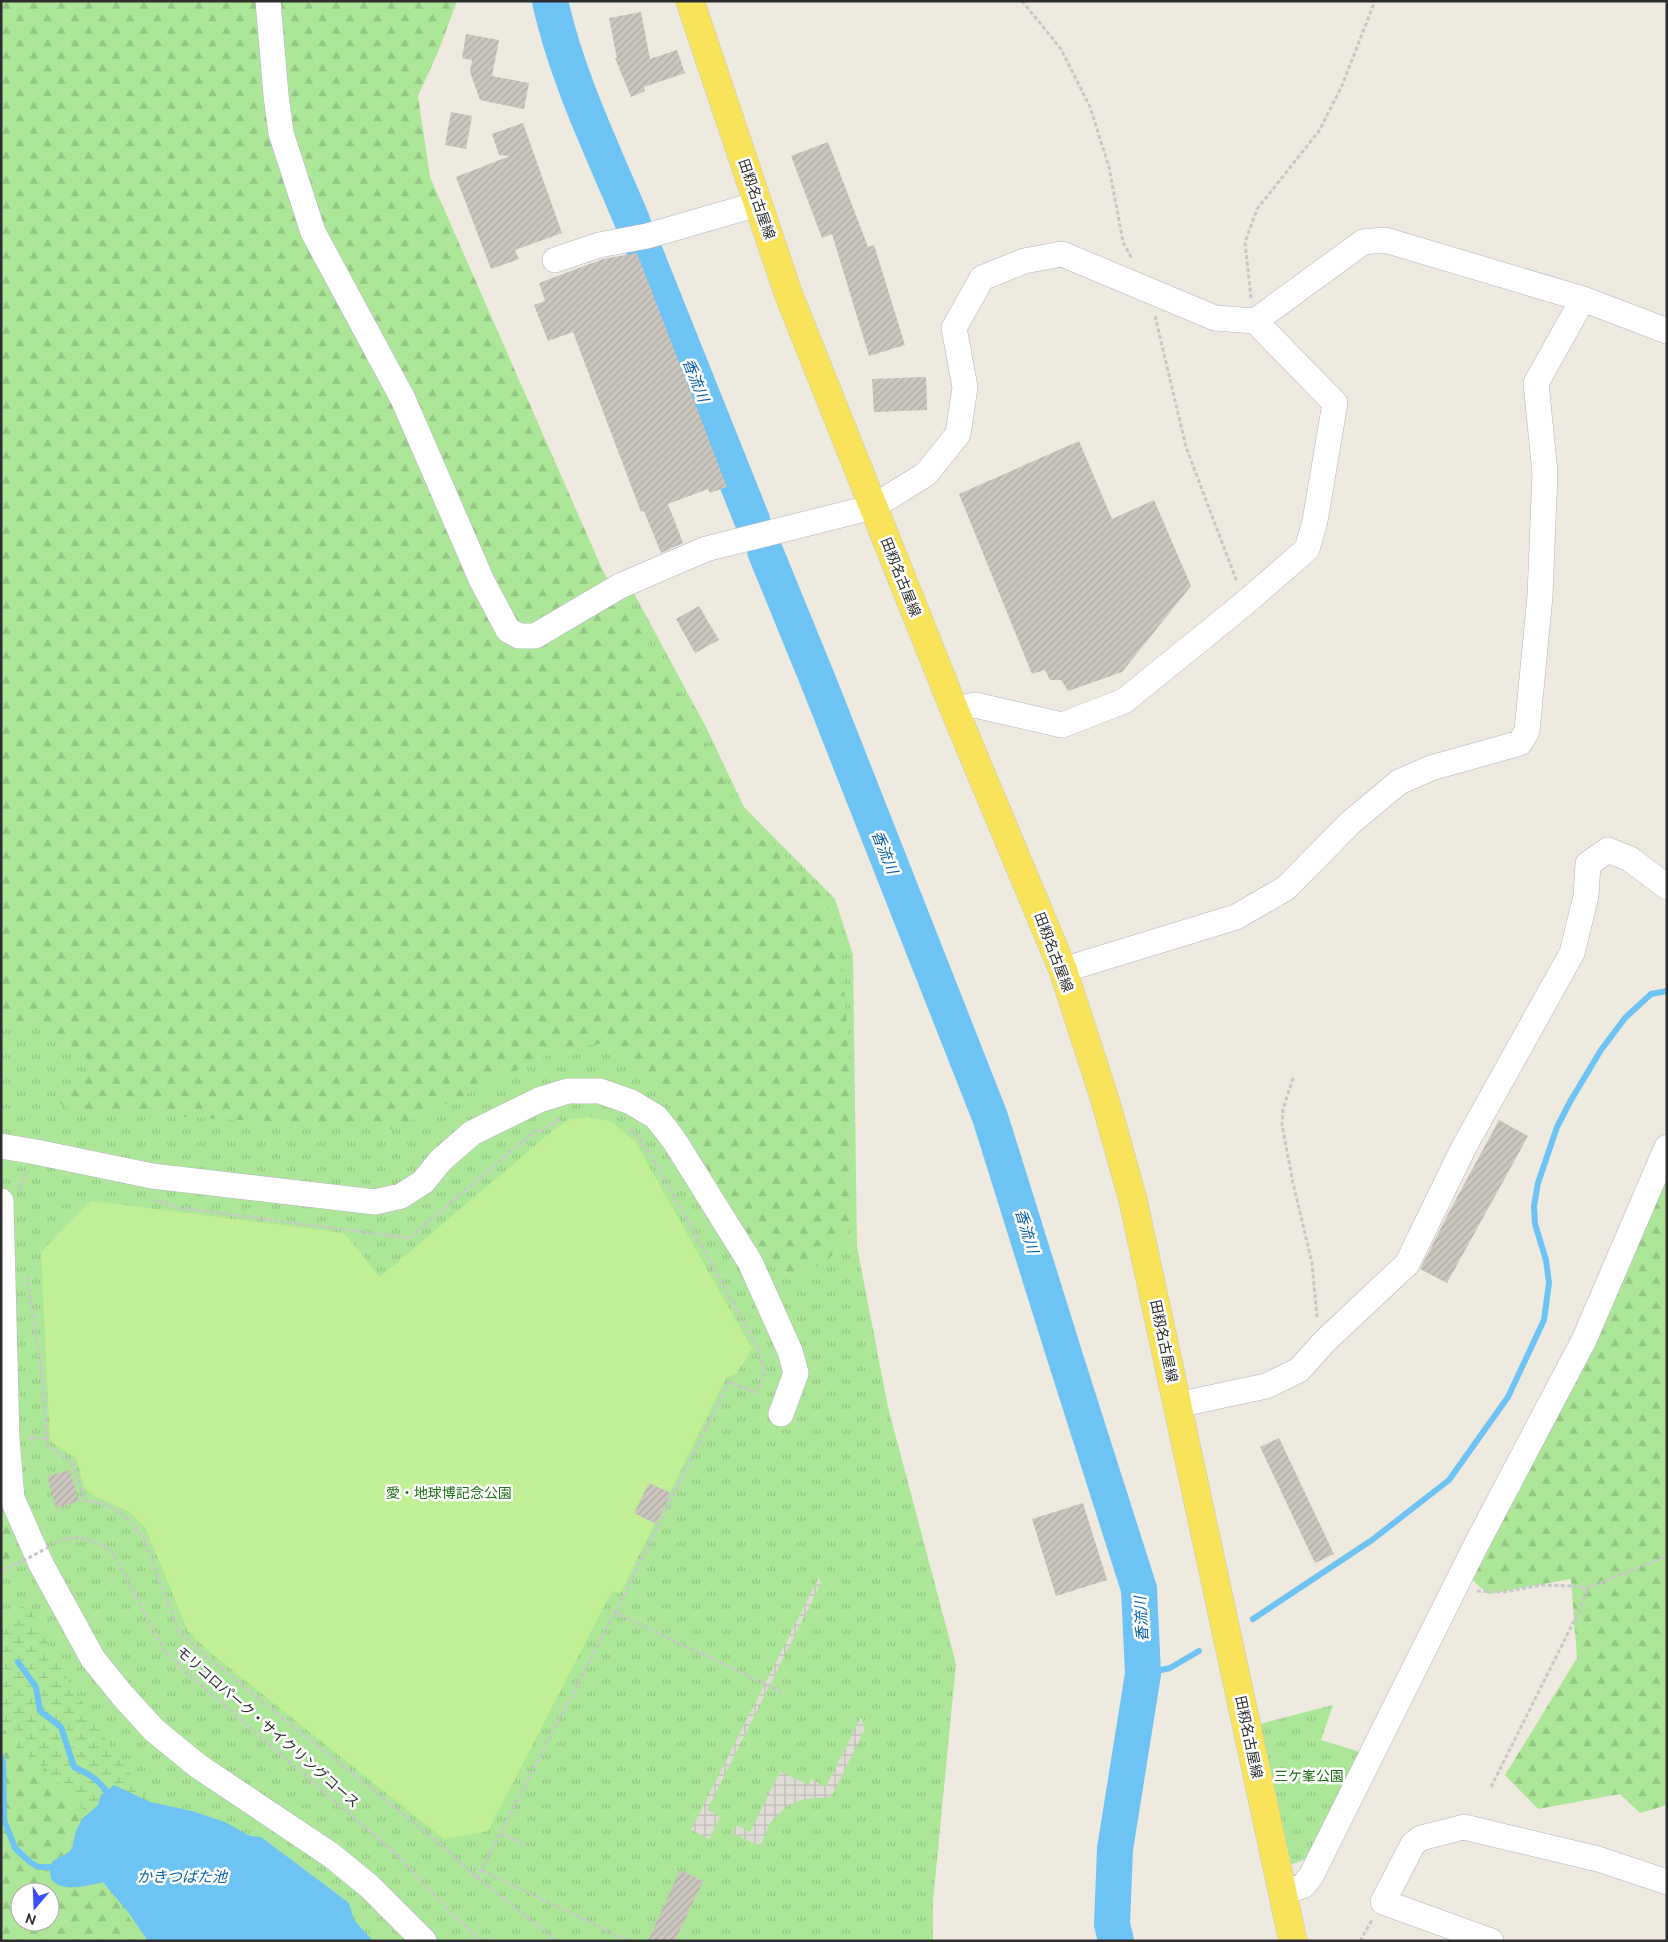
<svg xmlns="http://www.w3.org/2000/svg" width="1668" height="1942" font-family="Ubuntu,'Noto Sans JP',sans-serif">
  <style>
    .grass { fill: url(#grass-tufts); fill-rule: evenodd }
    .forest { fill: url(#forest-firs); fill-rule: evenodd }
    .wetland { fill: url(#wetland-marsh) }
    .pitch { fill: #c0ef95 }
    .plaza { fill: url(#plaza-grid) }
    .water { fill: #6ec3f5 }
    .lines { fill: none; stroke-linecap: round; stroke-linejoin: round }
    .stream { stroke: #6ec3f5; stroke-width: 6 }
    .river { stroke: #6ec3f5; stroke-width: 36 }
    .building { fill: url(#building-hatch) }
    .minor-casing { stroke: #b3b3c1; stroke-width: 26 }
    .major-casing { stroke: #c8c8c8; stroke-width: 29 }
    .path { stroke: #c8c8c8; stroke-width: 3; stroke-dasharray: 4 2.5; stroke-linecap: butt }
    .minor { stroke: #fff; stroke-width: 25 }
    .major { stroke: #f8e35b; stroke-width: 28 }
    .path-bridge { stroke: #c8c8c8; stroke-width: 3; stroke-dasharray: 4 2.5; stroke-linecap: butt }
    .labels { text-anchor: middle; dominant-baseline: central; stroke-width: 5; stroke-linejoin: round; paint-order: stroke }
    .street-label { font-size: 14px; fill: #2d2d2d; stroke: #fff }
    .park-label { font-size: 14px; fill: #216f17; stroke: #fff }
    .water-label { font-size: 15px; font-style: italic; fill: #0760a7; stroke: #fff }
  </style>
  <defs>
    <pattern id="grass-tufts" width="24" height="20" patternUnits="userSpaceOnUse" patternTransform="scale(1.25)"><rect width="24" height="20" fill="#ace799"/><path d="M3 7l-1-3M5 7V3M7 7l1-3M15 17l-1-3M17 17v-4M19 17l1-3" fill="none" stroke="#94c684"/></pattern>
    <pattern id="forest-firs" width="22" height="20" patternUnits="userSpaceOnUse" patternTransform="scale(1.25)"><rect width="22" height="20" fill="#ace799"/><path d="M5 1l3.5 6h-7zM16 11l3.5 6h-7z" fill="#94c684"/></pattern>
    <pattern id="wetland-marsh" width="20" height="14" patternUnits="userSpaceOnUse" patternTransform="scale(1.25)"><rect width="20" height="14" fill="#ace799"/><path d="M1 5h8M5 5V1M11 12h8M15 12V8" fill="none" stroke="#94c684"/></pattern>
    <pattern id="plaza-grid" width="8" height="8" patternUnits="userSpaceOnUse" patternTransform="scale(1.25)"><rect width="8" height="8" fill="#dfdcd6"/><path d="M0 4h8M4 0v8" fill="none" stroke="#c0bdb8"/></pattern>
    <pattern id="building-hatch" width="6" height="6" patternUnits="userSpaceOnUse" patternTransform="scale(1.25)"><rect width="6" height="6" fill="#cbc6be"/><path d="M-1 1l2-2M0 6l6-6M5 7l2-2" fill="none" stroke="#afaaa4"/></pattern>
  </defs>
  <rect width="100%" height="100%" fill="#efeadf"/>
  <path class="grass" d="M 1,1 L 411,656 L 630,586 L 706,727 L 744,807 L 835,899 L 853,955 L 857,1247 L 888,1407 L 956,1664 L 933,1901 L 933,1941 L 1,1941 ZM 20,1892 L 50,1892 L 50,1922 L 20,1922 Z
    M 1333,1705 L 1321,1740 L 1363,1753 L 1309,1858 L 1290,1865 L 1259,1724 Z"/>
  <path class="forest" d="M 1,1 L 457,1 L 438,52 L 418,96 L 430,177 L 603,571 L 685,703 L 739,808 L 819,892 L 839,927 L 849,1053 L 853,1224 C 840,1250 822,1274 790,1272 C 782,1271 772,1264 764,1260 L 655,1083 L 608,1043 L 563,1048 L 394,1129 L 71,1110 L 53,1099 L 60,1087 L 79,1081 L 89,1065 L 84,1053 L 65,1046 L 38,1024 L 1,1019 Z
    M 1667,1167 L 1667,1805 L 1640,1813 L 1620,1794 L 1538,1809 L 1505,1775 L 1577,1658 L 1571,1579 L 1488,1594 L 1470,1578 Z
    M 1,1481 L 23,1551 L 1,1562 Z
    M 1,1724 L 16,1748 L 45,1768 L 86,1813 C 72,1826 78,1835 71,1847 C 67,1855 54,1858 49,1865 C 49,1870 49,1877 51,1881 C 60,1895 90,1886 103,1884 L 126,1913 L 144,1941 L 1,1941 ZM 20,1892 L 50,1892 L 50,1922 L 20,1922 Z"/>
  <path class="wetland" d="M 26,1601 L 55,1659 L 103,1735 L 150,1802 L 86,1813 L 45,1768 L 16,1748 L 1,1724 L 1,1635 Z"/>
  <path class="pitch" d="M 589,1117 L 612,1122 L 636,1143 L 752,1349 L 736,1374 L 726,1378 L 620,1594 L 612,1591 L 488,1831 L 444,1839 L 207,1650 L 188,1631 L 146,1529 L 130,1512 L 94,1496 L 84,1488 L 77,1459 L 50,1441 L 41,1252 L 91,1201 L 344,1233 L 380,1277 L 551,1132 L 570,1119 Z"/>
  <path class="plaza" d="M 819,1577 L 821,1583 L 707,1810 L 720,1817 L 709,1839 L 691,1830 Z
    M 861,1717 L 865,1729 L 831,1797 L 804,1799 L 788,1805 L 770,1823 L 760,1846 L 733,1833 L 736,1825 L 750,1832 L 780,1772 L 809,1785 L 811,1779 L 826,1787 Z"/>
  <path class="water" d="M 114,1785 L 150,1802 L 192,1811 L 225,1822 L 250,1836 L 261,1837 L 349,1903 L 354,1920 L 373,1941 L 148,1941 L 128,1912 L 103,1882 C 90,1885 59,1894 51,1878 C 50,1875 50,1870 50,1866 L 53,1861 L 69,1852 L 72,1848 L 76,1831 L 82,1819 L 98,1805 L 101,1795 Z"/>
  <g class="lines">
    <path class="stream" d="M 1253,1619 L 1372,1540 L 1449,1480 L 1508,1397 L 1544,1320 L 1549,1283 L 1546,1260 L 1535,1224 L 1534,1206 L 1538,1183 L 1557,1127 L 1571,1100 L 1601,1050 L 1625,1018 L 1651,994 L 1667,991
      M 18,1662 L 36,1687 L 40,1711 L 61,1727 L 74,1767 C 89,1774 102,1781 109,1797
      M 1143,1674 L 1170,1668 L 1199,1651
      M 1,1756 L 3,1763 L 4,1820 L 15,1848 L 30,1862 L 38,1867 L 58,1867"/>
    <path class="river" d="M 550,1 C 567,78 603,151 633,223
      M 640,240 L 752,520
      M 765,551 L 821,688 L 990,1117 L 1066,1360 L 1139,1589 L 1143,1674 L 1115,1849 L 1112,1924 L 1116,1941"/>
  </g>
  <path class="building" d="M 641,12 L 650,59 L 677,50 L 685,73 L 644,87 L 645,91 L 631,97 L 615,58 L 617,58 L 609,18 Z
    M 466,34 L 499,40 L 492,76 L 529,83 L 524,109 L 480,100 L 470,72 L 472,60 L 462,58 Z
    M 451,112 L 472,116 L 466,149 L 445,145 Z
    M 523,123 L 562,233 L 515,250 L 519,259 L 491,269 L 456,177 L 510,156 L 499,155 L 492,134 Z
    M 828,142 L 868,247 L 874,245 L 905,345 L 869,356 L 832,234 L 822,238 L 791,156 Z
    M 637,253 L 727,487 L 710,493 L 708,489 L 668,504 L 683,543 L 661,553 L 644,511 L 641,512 L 573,332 L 548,341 L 534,305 L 545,301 L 539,283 L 603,259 Z
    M 926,377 L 927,410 L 874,412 L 872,379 Z
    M 1079,441 L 1112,519 L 1154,500 L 1191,586 L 1122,672 L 1068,691 L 1061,680 L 1050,680 L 1045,670 L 1032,674 L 959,494 Z
    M 699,606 L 719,640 L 695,653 L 676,619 Z
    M 1499,1120 L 1528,1136 L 1447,1283 L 1420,1269 L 1448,1214 Z
    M 1279,1438 L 1334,1554 L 1315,1563 L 1260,1447 Z
    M 70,1470 L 79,1501 L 56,1508 L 47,1476 Z
    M 649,1483 L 671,1493 L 656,1524 L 634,1513 Z
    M 1083,1503 L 1107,1580 L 1056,1596 L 1032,1519 Z
    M 680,1870 L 703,1881 L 675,1941 L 648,1941 Z"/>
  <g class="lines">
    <defs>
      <path id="minor" d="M 268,1 L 276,95 L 281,133 L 313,232 L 403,399 L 482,581 L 508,630 L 519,636 L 535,636 L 620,586 L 706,549 L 873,507 L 926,474 L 958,434 L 965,387 L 954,328 L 982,278 L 1024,261 L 1062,254 L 1215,318 L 1255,321 L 1335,403 L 1315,521 L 1307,549 L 1245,603 L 1124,701 L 1062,725 L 975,705 L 954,709
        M 555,260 L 599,245 L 647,236 L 758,204
        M 1255,321 L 1363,242 L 1385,240 L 1583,299 L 1667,331
        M 1063,970 L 1236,917 L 1286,888 L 1350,823 L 1399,782 L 1431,768 L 1520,743 L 1527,731 L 1540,596 L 1545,473 L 1536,383 L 1583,299
        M 1,1146 L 36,1152 L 152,1176 L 375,1202 L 401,1196 L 423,1182 L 441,1160 L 472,1133 L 539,1100 L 568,1091 L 600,1091 L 631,1102 L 656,1117 L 674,1140 L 750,1262 L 790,1351 L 796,1373 L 781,1414
        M 1,1201 L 7,1438 L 12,1498 L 41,1564 L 93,1659 L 123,1696 L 154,1730 L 198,1766 L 331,1855 L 369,1886 L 424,1941
        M 1177,1405 L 1266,1386 L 1299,1370 L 1325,1341 L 1407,1264 L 1464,1147 L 1572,953 L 1586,896 L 1588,864 L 1608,850 L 1630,859 L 1667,887
        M 1282,1892 L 1303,1886 L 1311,1876 L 1475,1547 L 1584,1340 L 1667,1147
        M 1491,1941 L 1383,1902 L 1413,1844 L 1421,1838 L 1464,1827 L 1598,1859 L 1667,1882"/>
      <path id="major" d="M 690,1 L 788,293 L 954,709 L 1063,970 L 1105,1100 L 1133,1200 L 1293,1941"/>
    </defs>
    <use href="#minor" class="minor-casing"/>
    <use href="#major" class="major-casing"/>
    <path class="path" d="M 1022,1 L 1061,49 L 1090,107 L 1109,167 L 1123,242 L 1132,259
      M 1251,298 L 1245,242 L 1257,209 L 1319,131 L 1341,88 L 1375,1
      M 1155,316 L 1186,447 L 1237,582
      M 1293,1078 L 1283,1109 L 1282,1125 L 1293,1183 L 1312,1263 L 1317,1317
      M 20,1191 L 22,1181 L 27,1171
      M 153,1200 L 181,1208 L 409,1238 L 535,1131 L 543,1130 L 561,1118
      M 27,1276 L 43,1381 L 47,1445 L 72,1462 L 85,1500 L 108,1505 L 128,1519 L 144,1539 L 179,1632 L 202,1653 L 445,1848 L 477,1878 L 557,1941
      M 29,1438 L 46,1438
      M 56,1543 C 76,1532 96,1540 113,1553 L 164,1650 L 186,1672 L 398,1856 L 451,1913 L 482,1941
      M 1,1571 L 16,1564
      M 1477,1591 L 1504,1592 L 1542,1585 L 1574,1586 L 1588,1588
      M 614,1612 L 784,1693
      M 1491,1787 L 1579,1611 L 1588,1588 L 1667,1556
      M 501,1834 L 526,1845
      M 482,1870 L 628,1941
      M 477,1878 L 623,1597 L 729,1382 L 757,1393 L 765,1371 L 759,1350 L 655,1161 L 642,1142 L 630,1129
      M 1360,1941 L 1372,1920"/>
    <use href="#minor" class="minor"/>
    <use href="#major" class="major"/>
    <path class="path-bridge" d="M 17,1564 L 49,1547"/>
  </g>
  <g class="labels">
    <g class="street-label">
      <text transform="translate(757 199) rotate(71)">田籾名古屋線</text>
      <text transform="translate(901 577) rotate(68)">田籾名古屋線</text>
      <text transform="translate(1054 952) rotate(69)">田籾名古屋線</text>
      <text transform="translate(1164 1341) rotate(78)">田籾名古屋線</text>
      <text transform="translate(268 1727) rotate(41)">モリコロパーク・サイクリングコース</text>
      <text transform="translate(1249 1737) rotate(78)">田籾名古屋線</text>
    </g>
    <g class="park-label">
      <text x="449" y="1493">愛・地球博記念公園</text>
      <text x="1309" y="1776">三ケ峯公園</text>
    </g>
    <g class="water-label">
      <text transform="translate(696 380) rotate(68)">香流川</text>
      <text transform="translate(885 852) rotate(68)">香流川</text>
      <text transform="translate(1027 1231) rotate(73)">香流川</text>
      <text transform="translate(1141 1619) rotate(-93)">香流川</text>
      <text x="182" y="1876">かきつばた池</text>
    </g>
  </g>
  <rect width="1668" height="1942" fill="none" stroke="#2d2d2d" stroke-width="5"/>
  <g transform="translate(35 1907) rotate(199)"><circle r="24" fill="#ffffff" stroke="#ababab"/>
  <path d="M0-4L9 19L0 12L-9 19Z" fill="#3c4cff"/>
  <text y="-8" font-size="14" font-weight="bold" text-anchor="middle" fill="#2d2d2d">N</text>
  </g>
</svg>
